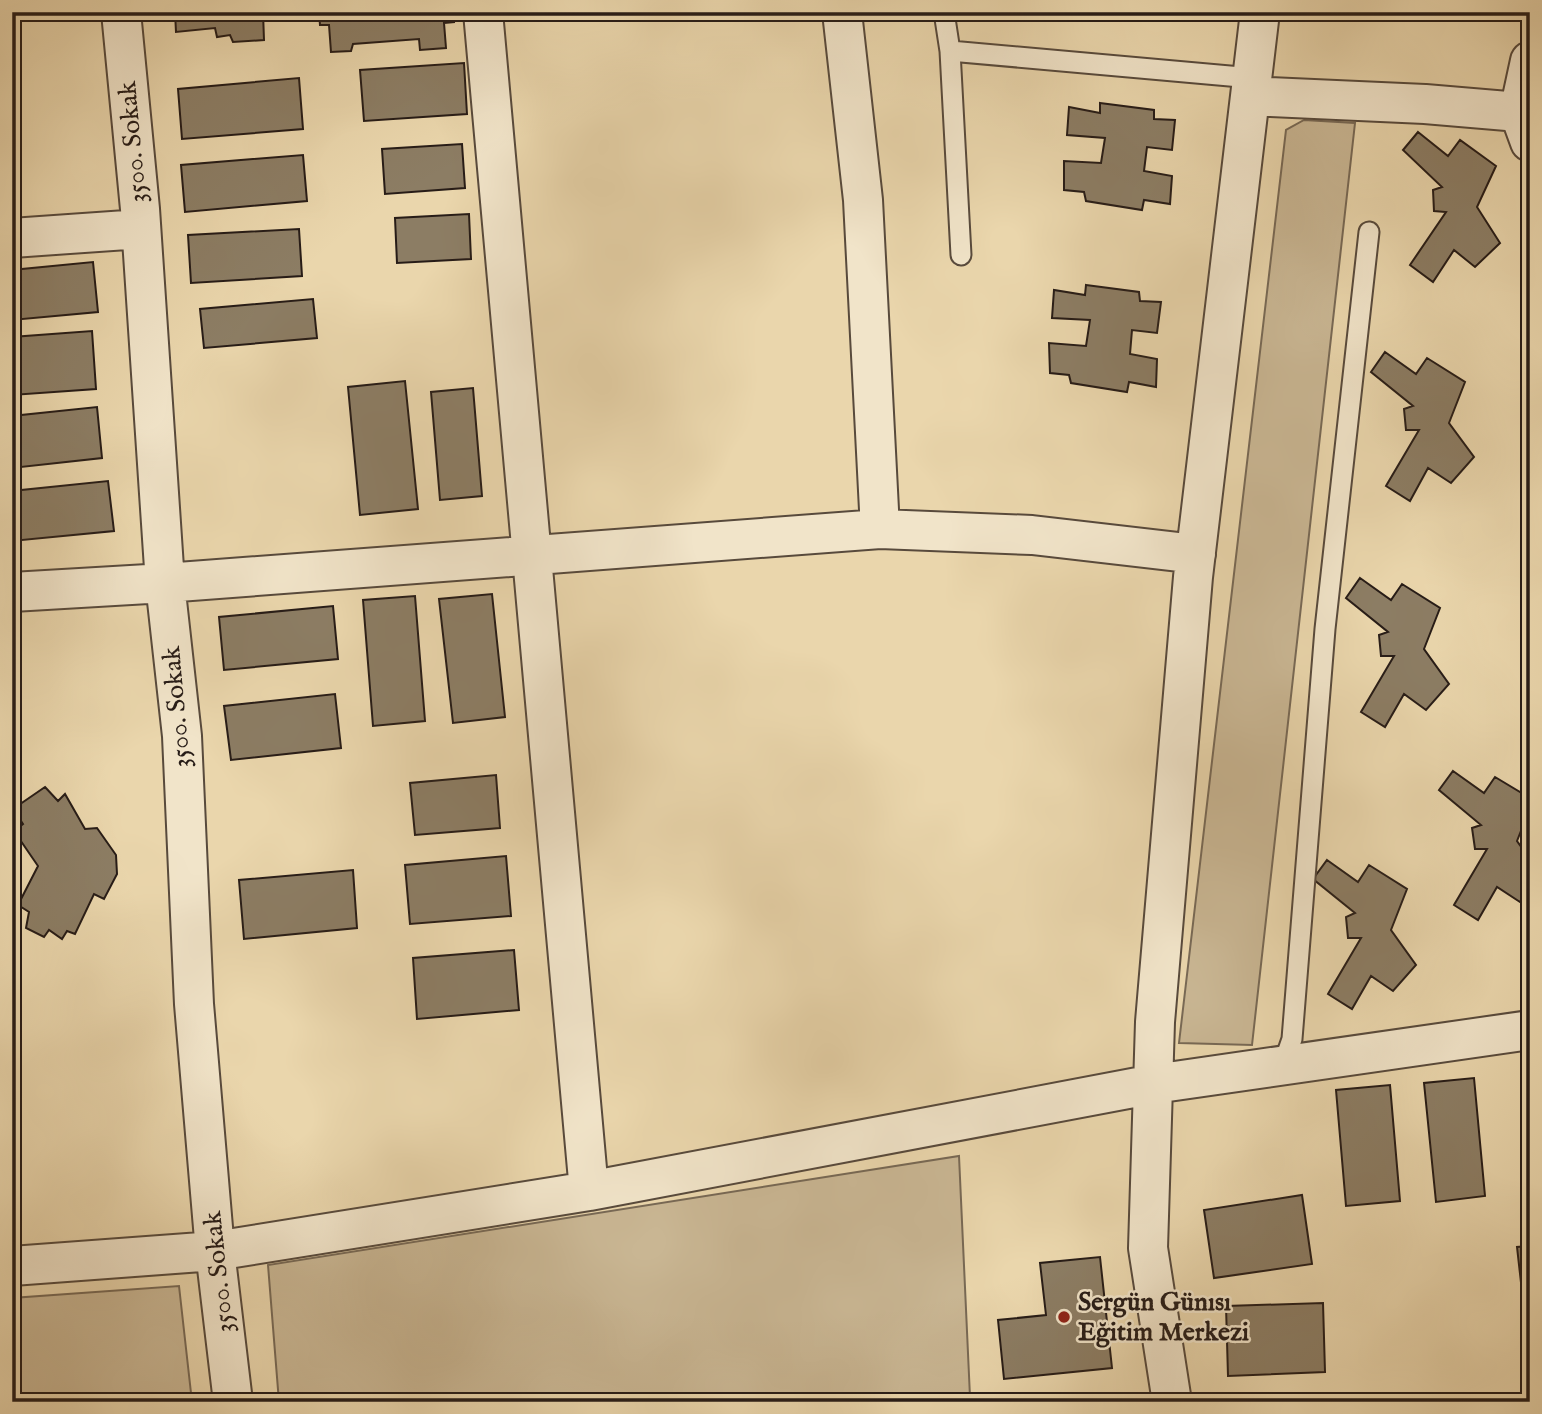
<svg xmlns="http://www.w3.org/2000/svg" width="1542" height="1414" font-family="'IM FELL English',serif">
  <style>
    .green { fill: #c9b693; stroke: #786955; stroke-width: 2 }
    .building { fill: #8c7d64; stroke: #271c17; stroke-width: 2 }
    .lines { fill: none; stroke-linecap: round; stroke-linejoin: round }
    .service-casing { stroke: #584a3c; stroke-width: 23 }
    .minor-casing { stroke: #584a3c; stroke-width: 42 }
    .service { stroke: #f1e4c9; stroke-width: 19 }
    .minor { stroke: #f1e4c9; stroke-width: 38 }
    .poi-dot { fill: #8f2418; stroke: #f1e4c9; stroke-width: 2.5 }
    .labels { text-anchor: middle; dominant-baseline: central; stroke-width: 5; stroke-linejoin: round; paint-order: stroke }
    .street-label { font-size: 26px; fill: #271c17; stroke: #f1e4c9 }
    .poi-label { font-size: 26px; font-weight: bold; fill: #271c17; stroke: #f1e4c9; text-anchor: start }
  </style>
  <rect width="100%" height="100%" fill="#ead6ac"/>
  <filter id="stains"><feTurbulence type="fractalNoise" baseFrequency=".00286" numOctaves="4"/><feColorMatrix values="0 0 0 0 .2 0 0 0 0 .09 0 0 0 0 .02 0 0 0 .5 -.17"/></filter>
  <radialGradient id="worn" r=".72"><stop offset=".6" stop-color="#630" stop-opacity="0"/><stop offset="1" stop-color="#630" stop-opacity=".3"/></radialGradient>
  <path class="green" d="M 1304,120 L 1355,123 L 1252,1045 L 1179,1043 L 1286,130 Z
    M 959,1156 L 970,1397 L 849,1402 L 279,1402 L 268,1265 Z
    M 179,1286 L 192,1402 L 12,1402 L 12,1298 Z"/>
  <path class="building" d="M 41,12 L 76,12 L 77,17 L 42,20 Z
    M 175,12 L 263,12 L 264,40 L 233,42 L 230,35 L 217,37 L 215,28 L 176,32 Z
    M 319,12 L 453,12 L 454,22 L 444,23 L 446,48 L 420,50 L 419,39 L 353,44 L 351,51 L 331,52 L 329,25 L 320,25 Z
    M 1136,12 L 1167,12 L 1166,17 Z
    M 464,63 L 467,114 L 364,121 L 360,70 Z
    M 299,78 L 303,129 L 182,139 L 178,89 Z
    M 1100,103 L 1154,110 L 1154,119 L 1175,120 L 1172,150 L 1147,147 L 1144,171 L 1172,176 L 1170,204 L 1144,200 L 1142,210 L 1086,201 L 1084,192 L 1064,190 L 1064,161 L 1101,163 L 1105,138 L 1067,135 L 1069,107 L 1100,113 Z
    M 1418,132 L 1448,156 L 1460,140 L 1496,166 L 1477,207 L 1500,243 L 1475,267 L 1454,250 L 1433,282 L 1410,265 L 1446,212 L 1434,211 L 1433,190 L 1442,187 L 1403,150 Z
    M 462,144 L 465,188 L 385,194 L 382,149 Z
    M 303,155 L 307,201 L 185,212 L 181,165 Z
    M 469,214 L 471,259 L 397,263 L 395,218 Z
    M 299,229 L 302,276 L 191,283 L 188,235 Z
    M 93,262 L 98,312 L 12,320 L 12,270 Z
    M 1086,285 L 1139,292 L 1140,301 L 1161,302 L 1157,333 L 1132,330 L 1130,354 L 1157,359 L 1156,387 L 1129,382 L 1127,392 L 1071,383 L 1069,375 L 1050,373 L 1049,343 L 1086,346 L 1090,320 L 1052,318 L 1054,290 L 1085,295 Z
    M 313,299 L 317,338 L 204,348 L 200,309 Z
    M 92,331 L 96,389 L 12,395 L 12,337 Z
    M 1385,352 L 1416,374 L 1427,358 L 1465,382 L 1449,423 L 1474,457 L 1451,483 L 1428,468 L 1410,501 L 1386,486 L 1419,430 L 1406,430 L 1404,409 L 1413,406 L 1371,372 Z
    M 405,381 L 418,509 L 360,515 L 348,387 Z
    M 473,388 L 482,496 L 440,500 L 431,392 Z
    M 97,407 L 102,458 L 12,468 L 12,416 Z
    M 108,481 L 114,531 L 12,541 L 12,491 Z
    M 1360,578 L 1391,600 L 1402,584 L 1440,608 L 1424,649 L 1449,684 L 1426,710 L 1404,694 L 1385,727 L 1361,712 L 1394,656 L 1381,656 L 1379,635 L 1388,632 L 1346,598 Z
    M 492,594 L 505,717 L 453,723 L 439,599 Z
    M 415,596 L 425,721 L 373,726 L 363,600 Z
    M 333,606 L 338,659 L 224,670 L 219,617 Z
    M 335,694 L 341,748 L 231,760 L 224,706 Z
    M 1453,771 L 1484,793 L 1495,777 L 1530,798 L 1530,808 L 1517,841 L 1530,859 L 1530,891 L 1520,902 L 1497,887 L 1478,920 L 1454,905 L 1487,849 L 1475,849 L 1472,828 L 1481,825 L 1439,790 Z
    M 496,775 L 500,828 L 415,835 L 410,783 Z
    M 45,787 L 58,801 L 65,794 L 85,829 L 97,828 L 116,855 L 117,874 L 104,899 L 94,894 L 75,934 L 67,931 L 62,939 L 49,930 L 44,937 L 26,928 L 29,912 L 18,905 L 38,866 L 14,831 L 23,824 L 13,809 Z
    M 506,856 L 511,916 L 410,924 L 405,865 Z
    M 1327,860 L 1358,882 L 1369,865 L 1407,889 L 1391,930 L 1416,965 L 1393,991 L 1371,976 L 1352,1009 L 1328,994 L 1361,938 L 1348,938 L 1346,917 L 1355,913 L 1313,879 Z
    M 353,870 L 357,928 L 244,939 L 239,880 Z
    M 514,950 L 519,1010 L 417,1019 L 413,958 Z
    M 1474,1078 L 1485,1196 L 1436,1202 L 1424,1083 Z
    M 1390,1085 L 1400,1201 L 1346,1206 L 1336,1090 Z
    M 1302,1195 L 1312,1264 L 1214,1278 L 1204,1210 Z
    M 1530,1246 L 1530,1363 L 1517,1247 Z
    M 1100,1257 L 1112,1368 L 1004,1379 L 998,1320 L 1046,1315 L 1040,1263 Z
    M 1323,1303 L 1325,1372 L 1228,1376 L 1226,1306 Z"/>
  <g class="lines">
    <defs>
      <path id="service" d="M 944,12 L 950,51 L 961,255
        M 950,51 L 1252,78
        M 1283,1065 L 1292,1039 L 1325,629 L 1369,232"/>
      <path id="minor" d="M 121,12 L 140,209 L 165,583 L 182,736 L 194,1004 L 215,1251 L 233,1402
        M 483,12 L 589,1191
        M 842,12 L 863,200 L 880,529
        M 1530,61 L 1519,112 L 1530,112
        M 1250,96 L 1425,104 L 1519,112 L 1530,142
        M 12,238 L 141,229
        M 12,592 L 165,583 L 880,529 L 1032,535 L 1196,554
        M 12,1266 L 215,1251 L 589,1191 L 1154,1084 L 1530,1030
        M 1172,1402 L 1148,1248 L 1155,1022 L 1193,577 L 1260,12"/>
    </defs>
    <use href="#service" class="service-casing"/>
    <use href="#minor" class="minor-casing"/>
    <use href="#service" class="service"/>
    <use href="#minor" class="minor"/>
  </g>
  <circle class="poi-dot" cx="1064" cy="1317" r="7"/>
  <g class="labels">
    <g class="street-label">
      <text transform="translate(133 142) rotate(-95)">3500. Sokak</text>
      <text transform="translate(177 707) rotate(-95)">3500. Sokak</text>
      <text transform="translate(219 1272) rotate(-96)">3500. Sokak</text>
    </g>
    <g class="poi-label">
      <text x="1078" y="1302">Sergün Günısı<tspan x="1078" dy="30">Eğitim Merkezi</tspan></text>
    </g>
  </g>
  <rect width="1542" height="1414" fill="none" stroke="#ead6ac" stroke-width="42"/>
  <rect x="14" y="14" width="1514" height="1386" fill="none" stroke="#271c17" stroke-width="3.5"/>
  <rect x="21" y="21" width="1500" height="1372" fill="none" stroke="#271c17" stroke-width="2"/>
  <rect width="100%" height="100%" filter="url(#stains)"/>
  <rect width="100%" height="100%" fill="url(#worn)"/>
</svg>
